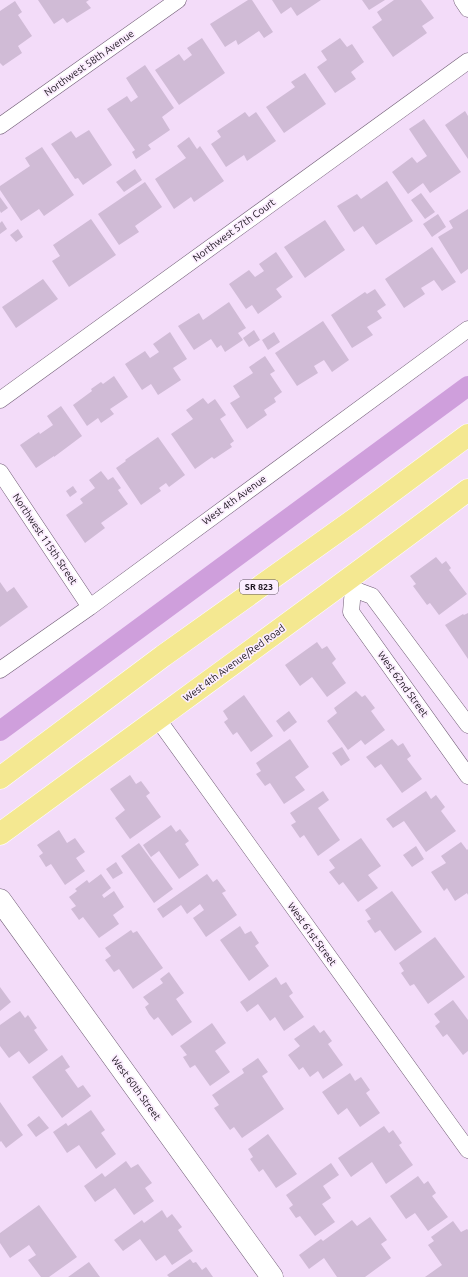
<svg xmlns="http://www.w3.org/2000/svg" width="468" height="1277" font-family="Ubuntu,sans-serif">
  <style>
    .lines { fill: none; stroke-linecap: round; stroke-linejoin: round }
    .canal { stroke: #cf9fdc; stroke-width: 20 }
    .building { fill: #d0bbd6 }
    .street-casing { stroke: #705d75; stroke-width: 17 }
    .secondary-casing { stroke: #705d75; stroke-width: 23 }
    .primary-casing { stroke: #fff; stroke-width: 23 }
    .street { stroke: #fff; stroke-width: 16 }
    .secondary { stroke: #fff; stroke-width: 22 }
    .primary { stroke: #f4e891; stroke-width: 22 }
    .labels { text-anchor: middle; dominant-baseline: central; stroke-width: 3.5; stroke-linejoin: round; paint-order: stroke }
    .shield { fill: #fbedfe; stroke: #5c535e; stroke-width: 1 }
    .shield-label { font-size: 9px; font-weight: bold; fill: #18111a }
    .street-label { font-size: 10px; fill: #18111a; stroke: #fbedfe }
  </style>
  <rect width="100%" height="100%" fill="#f3dcf9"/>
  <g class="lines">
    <path class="canal" d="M 0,731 L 468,386"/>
  </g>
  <path class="building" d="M 38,0 L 89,0 L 86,2 L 91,8 L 67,23 L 63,18 L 54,24 Z
    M 248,0 L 252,0 L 273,32 L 264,38 L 259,31 L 238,45 L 236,40 L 225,47 L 210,24 Z
    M 272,0 L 321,0 L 297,16 L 291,7 L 281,14 Z
    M 362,0 L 385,0 L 369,10 Z
    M 394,0 L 421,0 L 434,18 L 422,26 L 427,33 L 393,57 L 372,27 L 382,20 L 377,12 Z
    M 15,1 L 22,12 L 18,15 L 32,36 L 18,46 L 22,53 L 3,66 L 0,63 L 0,11 Z
    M 202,38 L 225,73 L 179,105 L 155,70 L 179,54 L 184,61 L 192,55 L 187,48 Z
    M 340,38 L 347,47 L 352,44 L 364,62 L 351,72 L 356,79 L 335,93 L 317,67 L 327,60 L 321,51 Z
    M 145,65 L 174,108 L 162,117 L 170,130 L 148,145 L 151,149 L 136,159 L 132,152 L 135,150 L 107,109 L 127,96 L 131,102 L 138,97 L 126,78 Z
    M 305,73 L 326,104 L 284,133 L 266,107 L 295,87 L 291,82 Z
    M 465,111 L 468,116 L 468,159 L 445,125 Z
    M 245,112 L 249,117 L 256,112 L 276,141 L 247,161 L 244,155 L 226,167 L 211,144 L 221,137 L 217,131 Z
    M 424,119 L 461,172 L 430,193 L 423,183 L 408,194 L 392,172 L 412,157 L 417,163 L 427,156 L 409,129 Z
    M 89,130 L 112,165 L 83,185 L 78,178 L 75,179 L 51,144 L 71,131 L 76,138 Z
    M 189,137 L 197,149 L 200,146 L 224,181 L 194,202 L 191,197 L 174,209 L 155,179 L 186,158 L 177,146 Z
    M 42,147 L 74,195 L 44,216 L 39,209 L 21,221 L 0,190 L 0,186 L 30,166 L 25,158 Z
    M 135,169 L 142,180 L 124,192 L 116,182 Z
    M 387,181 L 413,221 L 376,245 L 363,226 L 354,232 L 337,206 L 357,194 L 361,199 Z
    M 145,182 L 162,207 L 135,226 L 139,232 L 119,245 L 98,214 Z
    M 421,193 L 435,212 L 425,219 L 411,200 Z
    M 0,197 L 8,208 L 1,213 L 0,211 Z
    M 468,209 L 468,269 L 461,274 L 438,237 L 453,228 L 449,221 Z
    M 438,214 L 446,227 L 432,237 L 423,224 Z
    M 91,219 L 116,255 L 69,287 L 52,261 L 60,256 L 53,245 Z
    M 325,220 L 345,250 L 305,278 L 284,247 Z
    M 2,221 L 7,229 L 0,234 L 0,223 Z
    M 18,229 L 23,237 L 16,242 L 10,235 Z
    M 432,247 L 456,282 L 442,291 L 434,280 L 421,288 L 425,294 L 404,308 L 385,279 Z
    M 276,252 L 293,277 L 276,289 L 282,297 L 258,314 L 252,305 L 246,309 L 229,284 L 249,270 L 255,277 L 264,271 L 259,264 Z
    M 43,279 L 58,299 L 16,328 L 2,307 Z
    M 375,289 L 386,305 L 377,311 L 382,318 L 367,327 L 373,335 L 352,348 L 331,315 L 365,292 L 367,294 Z
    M 229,302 L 246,328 L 238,333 L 243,340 L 225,352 L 221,345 L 217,348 L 211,339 L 194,350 L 178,326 L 199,313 L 203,320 Z
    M 323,321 L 349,360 L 332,372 L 324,360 L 314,366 L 318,373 L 297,386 L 275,353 Z
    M 254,330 L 260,340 L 249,347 L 243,338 Z
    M 170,332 L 187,359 L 173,368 L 181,380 L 158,395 L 151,384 L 142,390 L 125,364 L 145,351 L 150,358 L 159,352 L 153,344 Z
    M 274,332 L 280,342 L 268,350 L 262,340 Z
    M 265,356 L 275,371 L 270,374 L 282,392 L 274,398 L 276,402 L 264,410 L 267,415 L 247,429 L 230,403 L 240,397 L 233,386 L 253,373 L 249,367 Z
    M 114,376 L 128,397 L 110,409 L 114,414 L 101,423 L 98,418 L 87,426 L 73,405 L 92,391 L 91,389 L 101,382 L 103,384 Z
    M 203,398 L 208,404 L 215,399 L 226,415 L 220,419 L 234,441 L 230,444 L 232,447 L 214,459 L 212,457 L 195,469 L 171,434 L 193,419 L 186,410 Z
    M 61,406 L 82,436 L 54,457 L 54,456 L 36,468 L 20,445 L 39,432 L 40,434 L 53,425 L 47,416 Z
    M 158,437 L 185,475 L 169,487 L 166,483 L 159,488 L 161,491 L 141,505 L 116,468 L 126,461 L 125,460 Z
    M 101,471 L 108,480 L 113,477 L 121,488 L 118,490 L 128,504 L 101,523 L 105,528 L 85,543 L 66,515 L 83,503 L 80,499 L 95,488 L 89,480 Z
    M 73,486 L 77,492 L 70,497 L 66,491 Z
    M 436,557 L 442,564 L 446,561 L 451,568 L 449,570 L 467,594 L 439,615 L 430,603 L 427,605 L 413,586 L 416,584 L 410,576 Z
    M 0,582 L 7,592 L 14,587 L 28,607 L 0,627 Z
    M 468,613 L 468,659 L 445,625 L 463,614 L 464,615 Z
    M 317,642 L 322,649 L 327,646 L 336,659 L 332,663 L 346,683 L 327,697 L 312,677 L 300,686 L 285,665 Z
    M 356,691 L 362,697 L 365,695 L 375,708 L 371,711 L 385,730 L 365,745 L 361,740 L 348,750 L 327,721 L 337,713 L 334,708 Z
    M 244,695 L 273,736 L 251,752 L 237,732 L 233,735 L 224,722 L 228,719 L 223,711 Z
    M 289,711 L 297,722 L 284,732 L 276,721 Z
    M 290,739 L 309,767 L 295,777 L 305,790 L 284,804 L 270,783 L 265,786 L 256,774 L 261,771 L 256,763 Z
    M 392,739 L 398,746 L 403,743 L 411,756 L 407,759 L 422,779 L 402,793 L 381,764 L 375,768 L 366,757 Z
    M 342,747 L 350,760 L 341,766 L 332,753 Z
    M 130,775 L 136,784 L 141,781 L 150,793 L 146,796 L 161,817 L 130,839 L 115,818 L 125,810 L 110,789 Z
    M 323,791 L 329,800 L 318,808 L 340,840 L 318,856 L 304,835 L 300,838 L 291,825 L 296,822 L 290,813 Z
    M 426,791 L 431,799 L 436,795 L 445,807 L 441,811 L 456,831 L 426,852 L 404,821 L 393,828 L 386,819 Z
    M 171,825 L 176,832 L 180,829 L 189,841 L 185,844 L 199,865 L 179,879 L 159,851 L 151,857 L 143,845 Z
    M 59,830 L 67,843 L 75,838 L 85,852 L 76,858 L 85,871 L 65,885 L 51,864 L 46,867 L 39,856 L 43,853 L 37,845 Z
    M 361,838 L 381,866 L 368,875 L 378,888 L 358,902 L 343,882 L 339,885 L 329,872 L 335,868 L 329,860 Z
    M 461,842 L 467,850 L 468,849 L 468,895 L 467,893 L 455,901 L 447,888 L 444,891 L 431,872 L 446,863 L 441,856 Z
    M 139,843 L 173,889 L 154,903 L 121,856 Z
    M 416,846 L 424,859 L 412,867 L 403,855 Z
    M 116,862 L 123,873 L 113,879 L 106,869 Z
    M 101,874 L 111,888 L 102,895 L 104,898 L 114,891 L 124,907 L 113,915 L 119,924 L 99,938 L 83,917 L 79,920 L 71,909 L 76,906 L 69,897 L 77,891 L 75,889 L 87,880 L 89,883 Z
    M 207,874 L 213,882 L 217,879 L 226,891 L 222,893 L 237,915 L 206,937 L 193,918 L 204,910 L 200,904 L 187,914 L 181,905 L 163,918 L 157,909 Z
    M 392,891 L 422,932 L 395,951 L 380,930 L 375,933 L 367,921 L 371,919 L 365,910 Z
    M 240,926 L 245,934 L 251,931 L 259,943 L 255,946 L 269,966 L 249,981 L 220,940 Z
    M 131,930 L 133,933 L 137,931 L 163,968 L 133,989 L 119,969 L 114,972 L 105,960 L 111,956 L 105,948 Z
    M 435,937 L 465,977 L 428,1004 L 414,984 L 410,986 L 401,973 L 404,971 L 399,963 Z
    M 169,972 L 184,993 L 176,999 L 192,1022 L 172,1036 L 158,1017 L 154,1020 L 149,1014 L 145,1007 L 149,1004 L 143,997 L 163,983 L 160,979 Z
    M 276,977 L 281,985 L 286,982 L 293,993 L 289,996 L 304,1017 L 284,1031 L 275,1017 L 270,1021 L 258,1004 L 247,1012 L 240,1002 Z
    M 0,987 L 11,1002 L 0,1011 Z
    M 453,1000 L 468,1020 L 468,1051 L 463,1055 L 447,1034 L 443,1037 L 435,1026 L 440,1022 L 434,1014 Z
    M 20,1011 L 25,1018 L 28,1015 L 37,1028 L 34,1030 L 48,1050 L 29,1064 L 19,1051 L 9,1058 L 0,1046 L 0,1025 Z
    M 212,1023 L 226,1043 L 215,1051 L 230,1072 L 210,1086 L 195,1065 L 190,1068 L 183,1057 L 187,1055 L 180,1046 Z
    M 314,1025 L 320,1033 L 324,1030 L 332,1041 L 328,1044 L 343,1065 L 323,1079 L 318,1071 L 310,1077 L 303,1067 L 299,1070 L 288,1055 L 300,1046 L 294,1039 Z
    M 62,1055 L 70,1067 L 65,1070 L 78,1088 L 83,1085 L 91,1096 L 62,1118 L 32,1077 Z
    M 258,1058 L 268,1072 L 262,1076 L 284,1109 L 242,1138 L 234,1127 L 230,1130 L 214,1108 L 219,1105 L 212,1095 L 244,1073 L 242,1069 Z
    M 350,1073 L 355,1081 L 361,1077 L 370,1090 L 366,1093 L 380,1113 L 360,1127 L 347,1108 L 338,1115 L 322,1092 Z
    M 0,1102 L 23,1135 L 6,1148 L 1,1141 L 0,1142 Z
    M 91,1110 L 105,1130 L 101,1133 L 116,1154 L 96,1169 L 79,1145 L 67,1153 L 53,1132 L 66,1123 L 68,1126 Z
    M 39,1116 L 49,1128 L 36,1137 L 27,1125 Z
    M 384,1126 L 389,1133 L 393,1130 L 402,1143 L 399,1145 L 413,1165 L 386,1184 L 372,1162 L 351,1177 L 338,1158 Z
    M 268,1134 L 297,1174 L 276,1188 L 263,1169 L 259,1172 L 250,1159 L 253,1157 L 248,1149 Z
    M 126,1161 L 131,1168 L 138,1164 L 152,1183 L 145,1188 L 154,1201 L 134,1215 L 115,1188 L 95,1202 L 84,1186 L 102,1173 L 105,1177 Z
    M 331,1163 L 339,1175 L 323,1186 L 331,1198 L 322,1204 L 335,1222 L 315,1236 L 300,1216 L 296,1218 L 289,1208 L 293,1205 L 286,1195 Z
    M 418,1176 L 424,1184 L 428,1181 L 436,1193 L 432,1196 L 448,1217 L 428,1231 L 415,1213 L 406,1219 L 390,1196 Z
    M 39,1205 L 77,1257 L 49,1277 L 41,1277 L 28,1260 L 36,1255 L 29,1245 L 10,1258 L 0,1243 L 0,1233 Z
    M 162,1210 L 167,1218 L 172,1214 L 182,1227 L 178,1230 L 193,1251 L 172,1265 L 165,1255 L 156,1261 L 140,1239 L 123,1251 L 114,1240 L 142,1220 L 144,1223 Z
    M 370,1217 L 387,1240 L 381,1244 L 391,1258 L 365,1277 L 337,1277 L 324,1258 L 309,1269 L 299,1255 L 321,1239 L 323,1241 L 352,1220 L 357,1226 Z
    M 453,1221 L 461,1232 L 467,1229 L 468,1230 L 468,1277 L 425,1277 L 442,1265 L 428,1245 L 434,1241 L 431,1237 Z
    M 190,1259 L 193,1263 L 196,1262 L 202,1270 L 206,1267 L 213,1277 L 169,1277 L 167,1275 Z
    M 89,1262 L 100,1277 L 68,1277 Z"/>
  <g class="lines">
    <defs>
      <path id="street" d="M 462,0 L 468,9
        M 0,126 L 178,0
        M 0,400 L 468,61
        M 0,472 L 90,607
        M 347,581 L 353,589 L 372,596 L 468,725
        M 353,589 L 351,612 L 468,776
        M 0,670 L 90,607 L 468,329
        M 157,718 L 468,1150"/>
      <path id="secondary" d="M 0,900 L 272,1277"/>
      <path id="primary" d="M 0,778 L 163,656 L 355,519 L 468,435
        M 0,834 C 156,719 313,607 468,490"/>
    </defs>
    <use href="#street" class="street-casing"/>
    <use href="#secondary" class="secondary-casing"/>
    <use href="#primary" class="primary-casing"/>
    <use href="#street" class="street"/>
    <use href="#secondary" class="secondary"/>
    <use href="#primary" class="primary"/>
  </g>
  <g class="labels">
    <rect class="shield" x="240" y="580" width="38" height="14" rx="3"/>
    <g class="shield-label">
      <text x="259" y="587">SR 823</text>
    </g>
    <g class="street-label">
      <text transform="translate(89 63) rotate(-35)">Northwest 58th Avenue</text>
      <text transform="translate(234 230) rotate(-36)">Northwest 57th Court</text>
      <text transform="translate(234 500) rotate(-36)">West 4th Avenue</text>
      <text transform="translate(45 539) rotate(56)">Northwest 115th Street</text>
      <text transform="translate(234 663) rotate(-36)">West 4th Avenue/Red Road</text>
      <text transform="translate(403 684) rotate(54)">West 62nd Street</text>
      <text transform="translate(312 934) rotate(54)">West 61st Street</text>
      <text transform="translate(136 1088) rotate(54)">West 60th Street</text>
    </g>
  </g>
</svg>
